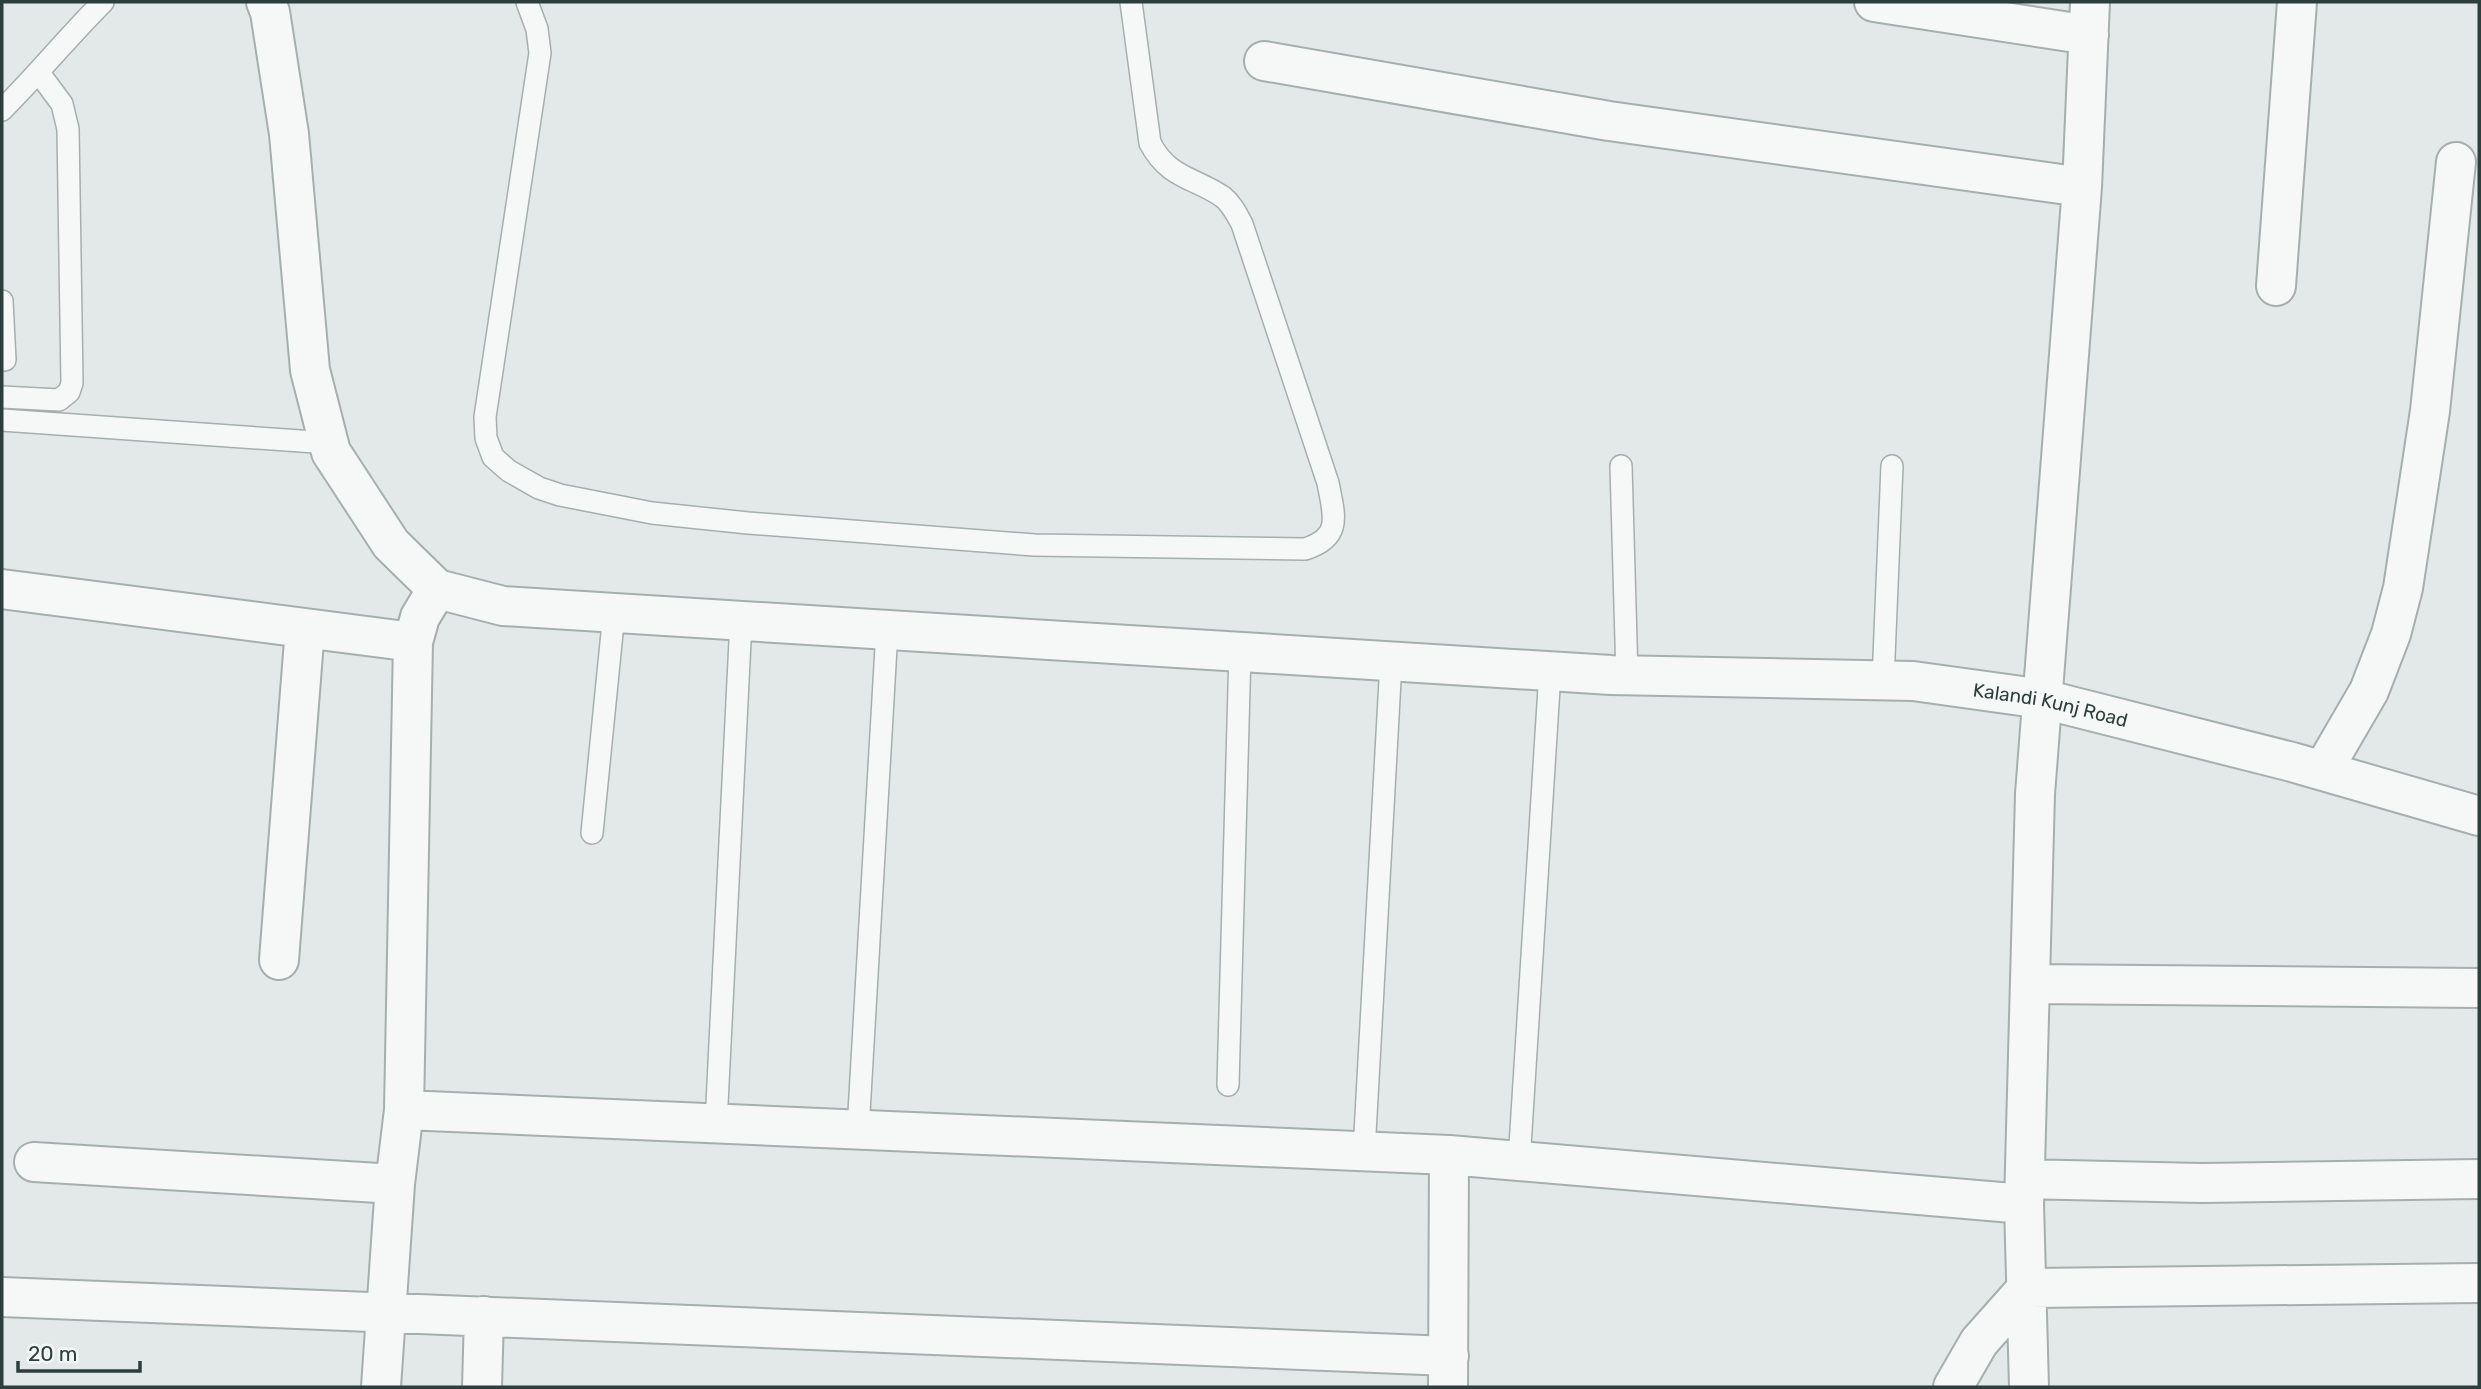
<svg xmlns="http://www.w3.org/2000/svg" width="2481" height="1389" font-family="Rubik,sans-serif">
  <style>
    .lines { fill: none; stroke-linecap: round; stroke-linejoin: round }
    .service-casing { stroke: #a5afae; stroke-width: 24 }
    .minor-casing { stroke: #a5afae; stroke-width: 42 }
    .tertiary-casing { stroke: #a5afae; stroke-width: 42 }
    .service { stroke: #f5f8f7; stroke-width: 21 }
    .minor { stroke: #f5f8f7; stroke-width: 38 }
    .tertiary { stroke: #f5f8f7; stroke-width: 38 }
    .labels { text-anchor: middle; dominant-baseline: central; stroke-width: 5; stroke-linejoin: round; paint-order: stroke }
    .street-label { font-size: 19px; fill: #2c3f3c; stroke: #f2f7f6 }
  </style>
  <rect width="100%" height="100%" fill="#e3e9e8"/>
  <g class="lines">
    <defs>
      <path id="service" d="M 527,2 L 537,29 L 540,53 L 485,417 L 486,438 L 493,457 L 509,471 L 539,488 L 560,495 L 652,513 L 748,523 L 1034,545 L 1305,549 C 1343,537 1334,515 1328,483 L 1242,224 C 1237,215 1232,204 1223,197 C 1194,177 1169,179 1150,143 L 1131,2
        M 2,110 C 37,75 68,37 103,2
        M 2,301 L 5,360
        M 2,397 L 59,400 L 69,392 L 72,383 L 68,129 L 62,104 L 39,73
        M 2,420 L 329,443
        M 1621,466 L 1627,676
        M 1883,681 L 1892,466
        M 592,833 L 614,613
        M 1228,1085 L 1240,652
        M 716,1124 L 741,621
        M 858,1130 L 887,630
        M 1364,1152 L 1391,662
        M 1519,1162 L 1550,672"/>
      <path id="minor" d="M 1874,2 L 2089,35
        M 1264,61 L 1609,121 L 2082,187
        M 2276,286 L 2297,2
        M 2,589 L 413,642
        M 2323,770 L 2369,691 L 2391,634 L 2403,588 L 2430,411 L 2456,162
        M 279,960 L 305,628
        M 2030,984 L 2479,988
        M 404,1110 L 1449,1155 L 2024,1204
        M 34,1162 L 395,1184
        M 2025,1179 L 2202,1183 L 2479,1179
        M 2,1297 L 1449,1356
        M 381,1387 L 395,1184 L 404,1110 L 413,642 L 420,617 L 437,589
        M 482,1387 L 484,1316
        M 1448,1387 L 1449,1155
        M 1953,1387 L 1979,1342 L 2027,1288 L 2479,1283
        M 2029,1387 L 2024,1204 L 2035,794 L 2082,187 L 2090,2"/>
      <g id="tertiary">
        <path id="s1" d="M 266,2 L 270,12 L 289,134 L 310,370 L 331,452 L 391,544 L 437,589 L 503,606 L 1611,675 L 1913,681 L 2043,699 L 2292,762 L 2479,816"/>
      </g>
    </defs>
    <use href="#service" class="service-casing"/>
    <use href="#minor" class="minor-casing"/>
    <use href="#tertiary" class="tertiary-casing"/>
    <use href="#service" class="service"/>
    <use href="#minor" class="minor"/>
    <use href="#tertiary" class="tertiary"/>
  </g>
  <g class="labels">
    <g class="street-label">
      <text stroke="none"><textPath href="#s1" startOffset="2250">Kalandi Kunj Road</textPath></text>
    </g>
  </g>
  <rect width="2481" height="1389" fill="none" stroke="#2c3f3c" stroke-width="7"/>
  <path d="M18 1361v10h122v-10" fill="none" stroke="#2c3f3c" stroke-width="3.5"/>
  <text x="28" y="1361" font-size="21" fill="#2c3f3c" stroke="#f2f7f6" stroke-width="5" paint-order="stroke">20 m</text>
</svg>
